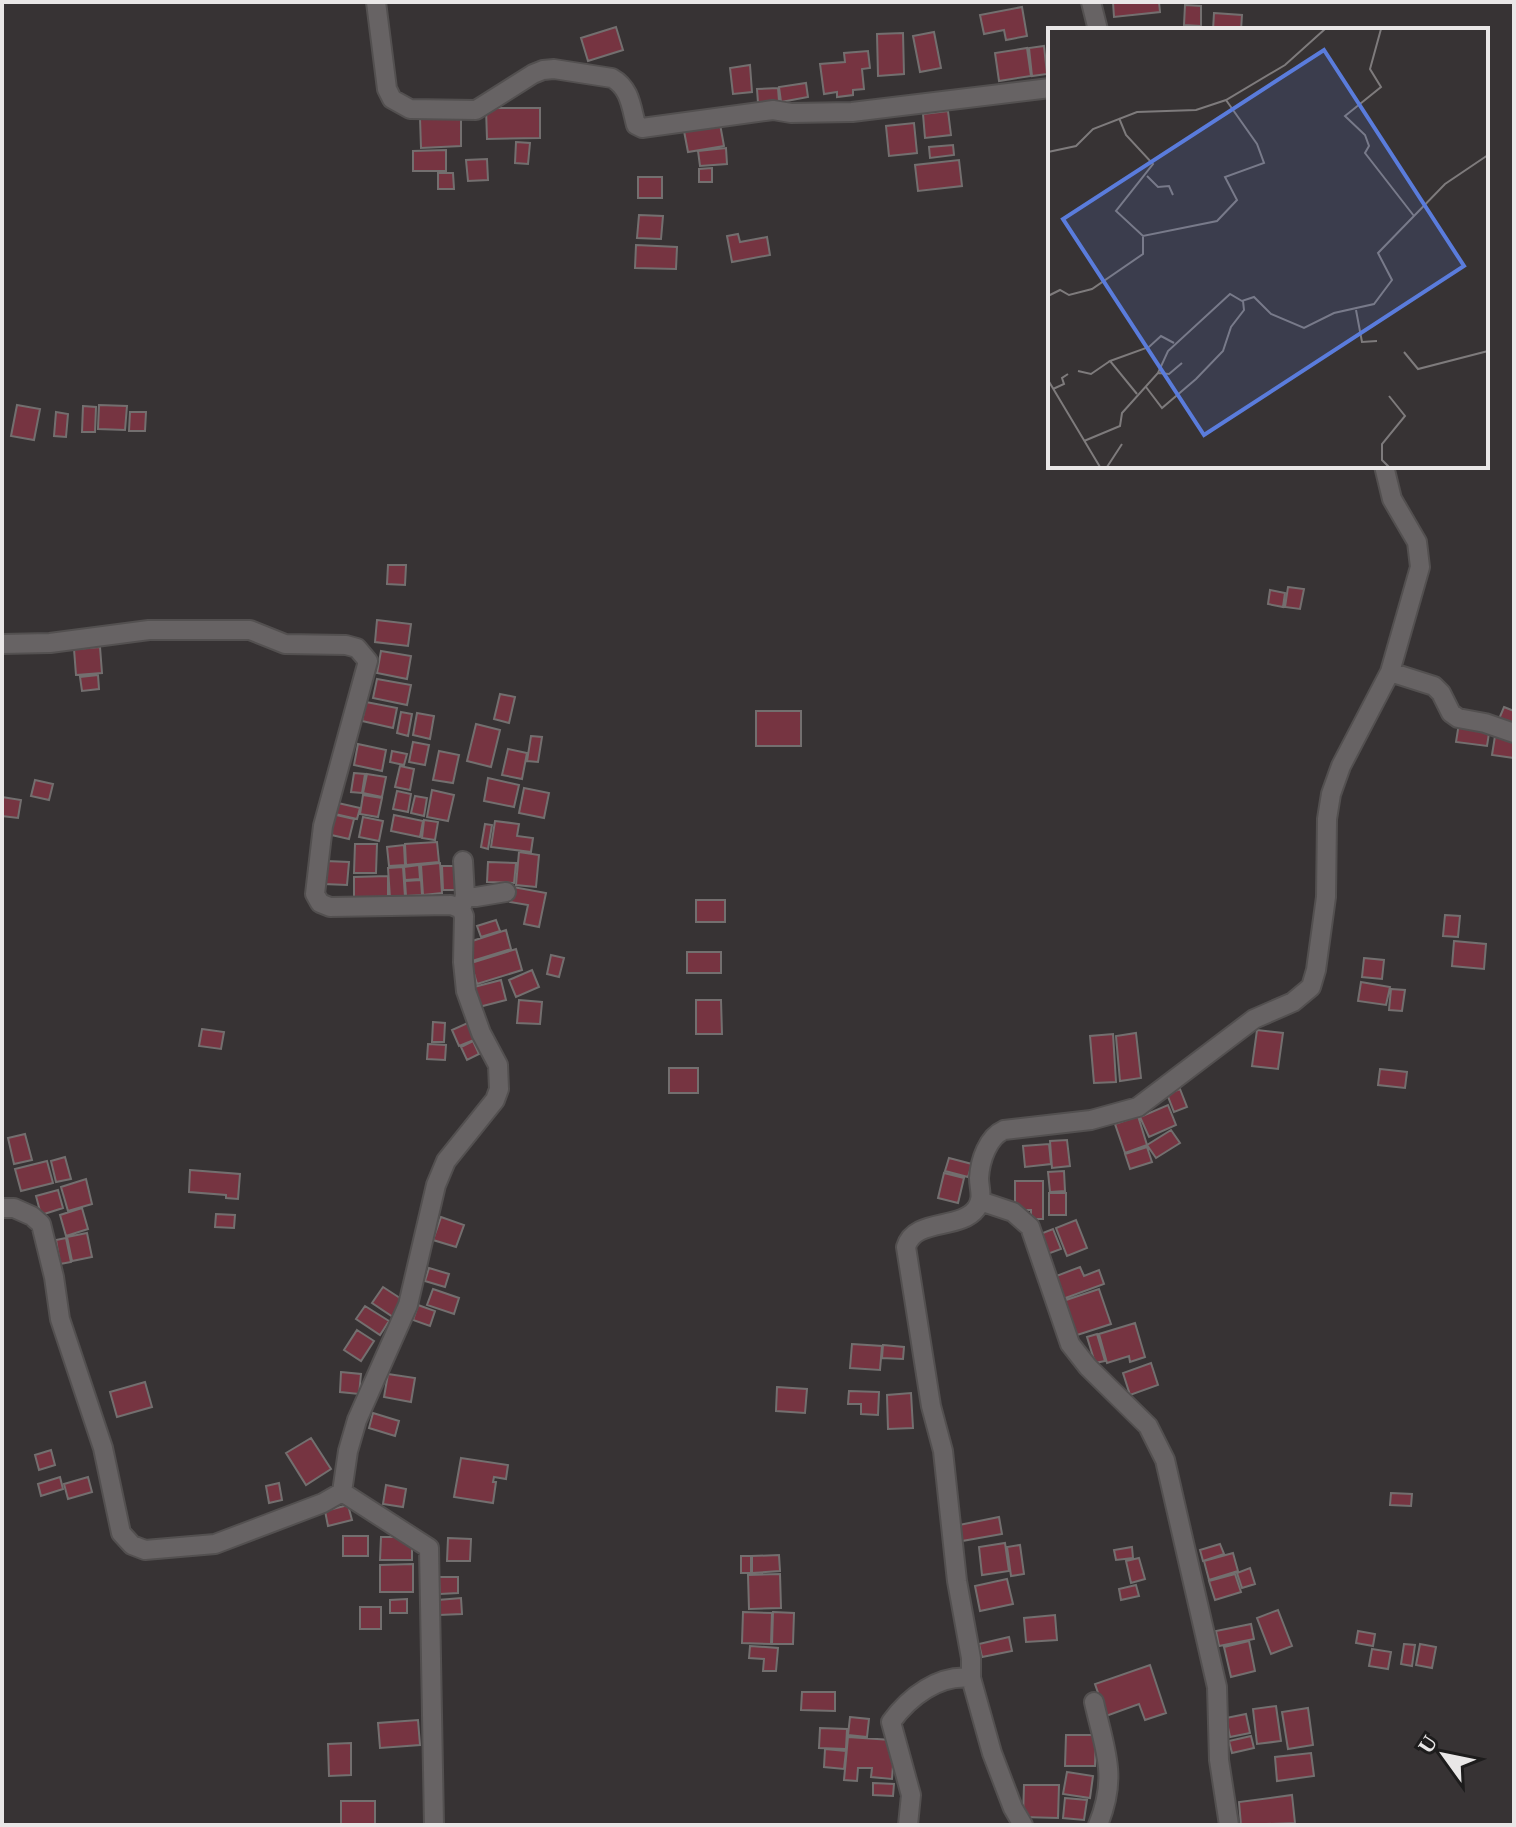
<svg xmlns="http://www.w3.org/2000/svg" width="1516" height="1827" font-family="'Times New Roman',serif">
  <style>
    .building { fill: #763441; stroke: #736f6f; stroke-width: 2 }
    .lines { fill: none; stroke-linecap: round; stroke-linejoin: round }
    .minor-casing { stroke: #535050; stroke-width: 22 }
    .minor { stroke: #676364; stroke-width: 18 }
    .inset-road { fill: none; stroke: #7e7b7c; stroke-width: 2 }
    .view { fill: #5a7cdc; fill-opacity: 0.15; stroke: #5a7cdc; stroke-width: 4 }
    .inset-edge { fill: none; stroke: #e9e7e7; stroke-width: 4 }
  </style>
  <rect width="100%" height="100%" fill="#373334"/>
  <path class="building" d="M 1113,2 L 1159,2 L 1160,12 L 1114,17 Z
    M 1185,5 L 1201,6 L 1201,26 L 1184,25 Z
    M 1022,7 L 1027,36 L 1006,40 L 1004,30 L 984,34 L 980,15 Z
    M 1214,13 L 1242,15 L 1241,30 L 1213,30 Z
    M 616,27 L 623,50 L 588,61 L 581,38 Z
    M 934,32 L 941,68 L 920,72 L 913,36 Z
    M 903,33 L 904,74 L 878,76 L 877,34 Z
    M 1044,46 L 1047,74 L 1032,76 L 1029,48 Z
    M 1027,48 L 1031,76 L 999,81 L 995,53 Z
    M 868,51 L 870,68 L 862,69 L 864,89 L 853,90 L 853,95 L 837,97 L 837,92 L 824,94 L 820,64 L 845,62 L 844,53 Z
    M 750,65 L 752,92 L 733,94 L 730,68 Z
    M 806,83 L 808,97 L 781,102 L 779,87 Z
    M 778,88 L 779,101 L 758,103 L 757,89 Z
    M 486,108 L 540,108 L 540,138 L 487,139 Z
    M 948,111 L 951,135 L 925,138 L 923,114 Z
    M 461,117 L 461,146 L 421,148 L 420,118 Z
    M 914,123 L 917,153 L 889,156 L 886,126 Z
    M 720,124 L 724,146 L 688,152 L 684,131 Z
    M 516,142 L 530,143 L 528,164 L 515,163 Z
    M 953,145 L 954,155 L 930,158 L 929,147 Z
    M 726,148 L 727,164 L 700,166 L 698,151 Z
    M 446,150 L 446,171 L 413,171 L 413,151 Z
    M 487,159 L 488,180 L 468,181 L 466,160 Z
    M 959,160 L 962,186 L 918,191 L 915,165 Z
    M 712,168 L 712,182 L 699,182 L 699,169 Z
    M 438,173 L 453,173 L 454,189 L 438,189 Z
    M 638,177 L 662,177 L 662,198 L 638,198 Z
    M 639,215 L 663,216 L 661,239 L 637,238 Z
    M 738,234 L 740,242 L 767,237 L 770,255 L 732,262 L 727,236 Z
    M 636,245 L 677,247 L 676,269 L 635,268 Z
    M 17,405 L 40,409 L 34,440 L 11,436 Z
    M 99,405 L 127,406 L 125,430 L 98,429 Z
    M 83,406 L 96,407 L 95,432 L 82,432 Z
    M 56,412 L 68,414 L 66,437 L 54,436 Z
    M 130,412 L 146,412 L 145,431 L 129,431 Z
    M 388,565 L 406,565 L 405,585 L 387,584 Z
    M 1288,587 L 1304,589 L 1300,609 L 1285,607 Z
    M 1270,590 L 1285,593 L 1283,607 L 1268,604 Z
    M 377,620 L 411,624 L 408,646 L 375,642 Z
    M 100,647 L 102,673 L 76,675 L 74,649 Z
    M 381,651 L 411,656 L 407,679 L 377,673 Z
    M 98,675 L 99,689 L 82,691 L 80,677 Z
    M 377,679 L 411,685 L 407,705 L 373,698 Z
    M 500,694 L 515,697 L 509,723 L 494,719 Z
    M 366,702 L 397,708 L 393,728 L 362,721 Z
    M 1504,707 L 1514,711 L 1514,725 L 1499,719 Z
    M 756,711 L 801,711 L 801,746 L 756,746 Z
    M 401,712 L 412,714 L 408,736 L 397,733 Z
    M 417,713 L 434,716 L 430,739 L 413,735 Z
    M 1459,723 L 1490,727 L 1487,746 L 1456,742 Z
    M 476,724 L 500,730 L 491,767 L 467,761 Z
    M 531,736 L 542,737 L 538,762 L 527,761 Z
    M 1495,736 L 1514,739 L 1514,758 L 1492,755 Z
    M 413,742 L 429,745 L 425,765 L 409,762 Z
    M 358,744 L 386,750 L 382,771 L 354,765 Z
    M 508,749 L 527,753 L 522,779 L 502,775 Z
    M 392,751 L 407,754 L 404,765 L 390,762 Z
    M 439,751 L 459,755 L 453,783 L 433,780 Z
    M 400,766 L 414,769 L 410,790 L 395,787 Z
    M 354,773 L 365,774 L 362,793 L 351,792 Z
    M 367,774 L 386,777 L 382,797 L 363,793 Z
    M 488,778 L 519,785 L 514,807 L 484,801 Z
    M 35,780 L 53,784 L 49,800 L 31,796 Z
    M 524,788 L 549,793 L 544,818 L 519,813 Z
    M 432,790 L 454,795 L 448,821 L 427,817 Z
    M 397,791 L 411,794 L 408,812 L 393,809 Z
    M 363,795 L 382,798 L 378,817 L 360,814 Z
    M 415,796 L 427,798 L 424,816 L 411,813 Z
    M 2,797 L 21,800 L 18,818 L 2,816 Z
    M 338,803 L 360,808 L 357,819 L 335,814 Z
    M 332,814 L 354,819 L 349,839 L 327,834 Z
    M 394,815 L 423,821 L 420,837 L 391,831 Z
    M 363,817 L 383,821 L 379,841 L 359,837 Z
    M 424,820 L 438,822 L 435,840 L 422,838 Z
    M 495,821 L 519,824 L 517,836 L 533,838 L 531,852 L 491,847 Z
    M 485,824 L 492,825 L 488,849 L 481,847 Z
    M 437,842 L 439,862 L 406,865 L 405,844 Z
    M 355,844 L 377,844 L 376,873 L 354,873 Z
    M 404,845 L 405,865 L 389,866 L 387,847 Z
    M 519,852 L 539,855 L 536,887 L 516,885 Z
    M 326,861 L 349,862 L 347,885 L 324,884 Z
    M 488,862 L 516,863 L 514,883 L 487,882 Z
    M 440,863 L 442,893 L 423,895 L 421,865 Z
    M 419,865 L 420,879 L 405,880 L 404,867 Z
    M 442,866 L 459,866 L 460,890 L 443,890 Z
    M 403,867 L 405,897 L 390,898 L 388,868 Z
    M 388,876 L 388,899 L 354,900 L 354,877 Z
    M 421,880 L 422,895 L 406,896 L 405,881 Z
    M 513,887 L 546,893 L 539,927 L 524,924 L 528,905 L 510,902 Z
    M 696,900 L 725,900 L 725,922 L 696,922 Z
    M 1445,915 L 1460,916 L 1458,937 L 1443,936 Z
    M 496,920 L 500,931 L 481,937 L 477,926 Z
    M 506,930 L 511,949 L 472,961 L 466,943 Z
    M 1454,941 L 1486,944 L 1484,969 L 1452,966 Z
    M 516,949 L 522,970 L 477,984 L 471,963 Z
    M 687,952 L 721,952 L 721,973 L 687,973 Z
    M 551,955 L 564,958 L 559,977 L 547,974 Z
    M 1364,958 L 1384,960 L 1382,979 L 1362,977 Z
    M 532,970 L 539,987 L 516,997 L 509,980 Z
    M 501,980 L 506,1000 L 479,1007 L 474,987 Z
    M 1361,982 L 1390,987 L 1386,1005 L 1358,1001 Z
    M 1391,989 L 1405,990 L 1402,1011 L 1389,1010 Z
    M 519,1000 L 542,1002 L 540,1024 L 517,1023 Z
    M 696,1000 L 721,1000 L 722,1034 L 696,1034 Z
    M 472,1021 L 479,1038 L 459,1046 L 452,1030 Z
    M 433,1022 L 445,1023 L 444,1042 L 432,1042 Z
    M 202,1029 L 224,1032 L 221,1049 L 199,1046 Z
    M 1257,1030 L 1283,1033 L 1278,1069 L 1252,1066 Z
    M 1136,1033 L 1141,1078 L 1120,1081 L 1116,1036 Z
    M 1113,1034 L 1116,1082 L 1094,1083 L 1090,1036 Z
    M 473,1041 L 479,1054 L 467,1060 L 461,1047 Z
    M 428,1044 L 446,1045 L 445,1060 L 427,1059 Z
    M 669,1068 L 698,1068 L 698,1093 L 669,1093 Z
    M 1380,1069 L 1407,1072 L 1405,1088 L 1378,1085 Z
    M 1180,1089 L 1187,1107 L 1174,1112 L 1167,1094 Z
    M 1168,1105 L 1176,1125 L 1149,1137 L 1140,1117 Z
    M 1138,1116 L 1147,1145 L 1125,1153 L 1115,1124 Z
    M 1171,1130 L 1180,1143 L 1156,1158 L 1147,1145 Z
    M 25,1134 L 32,1160 L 14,1164 L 8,1138 Z
    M 1067,1140 L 1070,1166 L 1052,1168 L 1050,1141 Z
    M 1049,1144 L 1051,1164 L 1025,1167 L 1023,1146 Z
    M 1147,1147 L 1152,1162 L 1130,1169 L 1125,1154 Z
    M 65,1157 L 71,1179 L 56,1182 L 51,1161 Z
    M 949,1158 L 972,1164 L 968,1177 L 945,1171 Z
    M 47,1161 L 53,1183 L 21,1191 L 15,1169 Z
    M 190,1170 L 240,1174 L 238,1199 L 226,1198 L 226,1195 L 189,1192 Z
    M 1064,1171 L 1065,1191 L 1050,1192 L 1048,1172 Z
    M 944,1173 L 964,1178 L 958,1203 L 938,1198 Z
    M 86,1179 L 92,1204 L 68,1211 L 61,1187 Z
    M 1015,1181 L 1043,1181 L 1043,1219 L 1031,1219 L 1031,1210 L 1015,1210 Z
    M 58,1190 L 63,1208 L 41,1215 L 36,1196 Z
    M 1049,1193 L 1066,1193 L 1066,1215 L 1049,1215 Z
    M 82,1208 L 88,1229 L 66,1236 L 60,1215 Z
    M 216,1214 L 235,1215 L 234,1228 L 215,1227 Z
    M 441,1217 L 464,1225 L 456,1247 L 433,1240 Z
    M 1076,1220 L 1087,1248 L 1067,1256 L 1056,1228 Z
    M 1053,1229 L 1061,1249 L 1042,1256 L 1035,1236 Z
    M 87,1233 L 92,1257 L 72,1261 L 67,1237 Z
    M 66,1238 L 71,1262 L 60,1264 L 56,1240 Z
    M 1080,1267 L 1084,1276 L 1099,1270 L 1104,1284 L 1060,1300 L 1051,1278 Z
    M 429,1268 L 449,1274 L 445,1287 L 425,1281 Z
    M 383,1287 L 403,1300 L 393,1317 L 372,1303 Z
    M 433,1289 L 459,1298 L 454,1314 L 427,1305 Z
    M 1099,1289 L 1111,1324 L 1071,1337 L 1060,1302 Z
    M 418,1305 L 435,1311 L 430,1326 L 413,1320 Z
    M 365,1306 L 389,1321 L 380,1335 L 356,1319 Z
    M 1135,1323 L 1145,1357 L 1130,1362 L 1129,1356 L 1107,1363 L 1099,1334 Z
    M 357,1330 L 374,1341 L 361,1361 L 344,1350 Z
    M 1097,1334 L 1105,1361 L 1095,1363 L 1087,1337 Z
    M 852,1344 L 882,1346 L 880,1370 L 850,1368 Z
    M 883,1345 L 904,1347 L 903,1359 L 882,1358 Z
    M 1151,1363 L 1158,1385 L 1130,1395 L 1123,1373 Z
    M 341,1372 L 361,1374 L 359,1394 L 340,1392 Z
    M 388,1374 L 415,1378 L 411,1402 L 384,1397 Z
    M 145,1382 L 152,1407 L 117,1417 L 110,1392 Z
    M 777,1387 L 807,1389 L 805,1413 L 776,1411 Z
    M 849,1391 L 879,1392 L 878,1415 L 861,1414 L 861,1404 L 848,1404 Z
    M 911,1393 L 913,1428 L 888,1429 L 887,1395 Z
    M 373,1413 L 399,1421 L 395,1436 L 369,1428 Z
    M 311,1438 L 331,1469 L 306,1485 L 286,1453 Z
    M 51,1450 L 55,1465 L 39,1470 L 35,1455 Z
    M 461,1458 L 508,1465 L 506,1479 L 494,1477 L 493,1482 L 496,1482 L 493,1503 L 454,1497 Z
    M 60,1477 L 63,1489 L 41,1496 L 38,1484 Z
    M 88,1477 L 92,1492 L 68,1499 L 64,1484 Z
    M 279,1483 L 282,1500 L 269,1503 L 266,1486 Z
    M 386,1485 L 406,1489 L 403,1507 L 383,1504 Z
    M 1391,1493 L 1412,1494 L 1411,1506 L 1390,1505 Z
    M 348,1505 L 352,1520 L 328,1526 L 325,1511 Z
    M 999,1517 L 1002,1534 L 962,1541 L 959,1525 Z
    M 343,1536 L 368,1536 L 368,1556 L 343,1556 Z
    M 381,1537 L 412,1537 L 412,1560 L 380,1560 Z
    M 448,1538 L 471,1539 L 470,1561 L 447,1561 Z
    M 1005,1543 L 1009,1571 L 982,1575 L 979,1547 Z
    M 1220,1544 L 1224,1554 L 1203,1561 L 1200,1550 Z
    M 1020,1545 L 1024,1574 L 1011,1576 L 1007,1547 Z
    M 1132,1547 L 1133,1558 L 1116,1560 L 1114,1550 Z
    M 1233,1553 L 1238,1571 L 1209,1580 L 1204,1561 Z
    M 779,1555 L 780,1571 L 752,1573 L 752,1556 Z
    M 741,1556 L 751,1556 L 751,1573 L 741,1573 Z
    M 1139,1558 L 1145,1579 L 1131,1583 L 1126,1561 Z
    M 413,1564 L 413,1592 L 380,1592 L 380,1565 Z
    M 1250,1568 L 1255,1584 L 1242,1588 L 1237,1573 Z
    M 780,1574 L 781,1608 L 749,1609 L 748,1575 Z
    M 1235,1574 L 1241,1592 L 1215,1600 L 1209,1581 Z
    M 439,1577 L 458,1577 L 458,1593 L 440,1594 Z
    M 1007,1579 L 1013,1604 L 980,1611 L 975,1586 Z
    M 1136,1585 L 1139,1596 L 1121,1600 L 1119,1589 Z
    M 461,1598 L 462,1614 L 439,1615 L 438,1600 Z
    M 407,1599 L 407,1613 L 390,1613 L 390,1600 Z
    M 360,1607 L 381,1607 L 381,1629 L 360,1629 Z
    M 1278,1610 L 1292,1646 L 1271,1654 L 1257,1618 Z
    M 743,1612 L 772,1613 L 771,1644 L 742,1643 Z
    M 773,1612 L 794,1613 L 793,1644 L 772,1644 Z
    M 1055,1615 L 1057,1640 L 1026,1642 L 1024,1618 Z
    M 1251,1624 L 1254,1639 L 1219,1646 L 1216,1631 Z
    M 1358,1631 L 1375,1634 L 1373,1646 L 1356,1643 Z
    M 1009,1637 L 1012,1651 L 982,1657 L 979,1644 Z
    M 1249,1641 L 1255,1671 L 1231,1677 L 1224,1647 Z
    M 1404,1644 L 1415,1645 L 1412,1666 L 1401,1664 Z
    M 1420,1644 L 1436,1647 L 1432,1668 L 1416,1665 Z
    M 750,1646 L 778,1648 L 776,1671 L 763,1671 L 764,1659 L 749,1658 Z
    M 1372,1649 L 1391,1652 L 1388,1669 L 1369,1666 Z
    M 1150,1665 L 1166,1713 L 1145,1720 L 1139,1704 L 1106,1716 L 1095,1684 Z
    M 802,1692 L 835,1692 L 835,1711 L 801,1710 Z
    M 1276,1706 L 1281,1741 L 1257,1744 L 1253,1709 Z
    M 1308,1708 L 1313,1745 L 1288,1749 L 1282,1712 Z
    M 1246,1714 L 1250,1733 L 1230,1737 L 1226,1718 Z
    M 850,1717 L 869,1719 L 867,1737 L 848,1735 Z
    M 418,1720 L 420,1745 L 380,1748 L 378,1723 Z
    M 820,1728 L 847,1729 L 846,1749 L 819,1748 Z
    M 1066,1735 L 1096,1735 L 1095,1766 L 1065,1766 Z
    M 1251,1736 L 1254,1748 L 1232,1753 L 1229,1741 Z
    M 848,1737 L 891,1740 L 894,1751 L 892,1779 L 871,1777 L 872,1768 L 858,1768 L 857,1781 L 844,1780 Z
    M 351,1743 L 351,1775 L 329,1776 L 328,1744 Z
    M 825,1749 L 846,1751 L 844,1769 L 824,1767 Z
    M 1311,1753 L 1314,1776 L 1277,1781 L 1275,1757 Z
    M 1067,1772 L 1093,1776 L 1090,1798 L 1063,1794 Z
    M 873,1783 L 894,1784 L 893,1796 L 873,1795 Z
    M 1024,1785 L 1059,1785 L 1058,1818 L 1023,1817 Z
    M 1292,1795 L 1295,1823 L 1241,1825 L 1239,1802 Z
    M 1065,1798 L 1087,1800 L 1084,1820 L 1063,1818 Z
    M 341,1801 L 375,1801 L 375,1824 L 341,1825 Z"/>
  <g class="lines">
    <defs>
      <path id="minor" d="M 376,2 L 387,89 L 392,99 L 410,109 L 476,110 L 533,74 L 543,70 L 554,69 L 612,78 C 630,88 631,106 636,125 L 642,128 L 773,110 L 791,113 L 852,112 L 1050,88
        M 1091,2 L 1098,30
        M 2,644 L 50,643 L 149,630 L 250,630 L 285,644 L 346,645 L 357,648 L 368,661 L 323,826 L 315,894 L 320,903 L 330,907 L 451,905 L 461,909 L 464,916 L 463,962 L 466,991 L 481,1033 L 498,1065 L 499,1089 L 495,1100 L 446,1161 L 436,1185 L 408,1305 L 357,1420 L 348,1451 L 342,1492 L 323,1503 L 215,1544 L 145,1550 L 132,1545 L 121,1533 L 103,1448 L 60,1319 L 54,1277 L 41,1224 L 32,1216 L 14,1208 L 2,1208
        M 1390,672 L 1434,686 L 1441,693 L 1451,713 L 1458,718 L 1485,723 L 1514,733
        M 465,896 L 476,897 L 506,892
        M 461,909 L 465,896 L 463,861
        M 980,1201 L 1013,1212 L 1030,1227 L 1070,1344 L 1088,1367 L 1148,1426 L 1165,1460 L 1217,1687 L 1219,1760 L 1229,1825
        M 342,1492 L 429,1548 L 434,1825
        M 1094,1702 C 1105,1751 1118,1776 1098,1825
        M 908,1825 L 911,1795 L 891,1722 C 909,1697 939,1674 971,1678
        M 1023,1825 L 1013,1808 L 992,1753 L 971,1678 L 971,1658 L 957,1581 L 943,1451 L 931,1406 L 906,1247 C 914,1218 960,1230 976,1209 C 984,1198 979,1189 979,1178 C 980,1160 988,1137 1004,1130 L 1091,1120 L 1138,1107 L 1254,1019 L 1293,1002 L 1311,987 L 1316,970 L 1326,897 L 1327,819 L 1331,794 L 1341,766 L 1390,672 L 1420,567 L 1417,542 L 1392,499 L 1384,466"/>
    </defs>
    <use href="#minor" class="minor-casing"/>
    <use href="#minor" class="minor"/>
  </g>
  <g transform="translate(1048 28)">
    <rect width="440" height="440" fill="#373334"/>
    <path class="inset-road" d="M 333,1 L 322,41 L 333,59 L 297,88 L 317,107 L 321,118 L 317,125 L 366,188M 71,90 L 78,107 L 105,136 L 68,183 L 95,208 L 169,193 L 189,172 L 177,149 L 216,135 L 209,116 L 178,72M 0,124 L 28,118 L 45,101 L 89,84 L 148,82 L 178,72 L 237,37 L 277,1M 99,148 L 110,159 L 121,158 L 125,167M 0,268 L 12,262 L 21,267 L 44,261 L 95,226 L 95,209M 308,282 L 314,314 L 329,313M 356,324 L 370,341 L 440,323M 30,343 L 43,346 L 62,333M 110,345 L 121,346 L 134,335M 0,352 L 52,439M 98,359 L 114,380 L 148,351 L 175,323 L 183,299 L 196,282 L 195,273M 5,361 L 16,356 L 14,350 L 20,346M 89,366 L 62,333 L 101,319 L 113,308 L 126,315M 341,368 L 357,388 L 334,416 L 334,432 L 341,439M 36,413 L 72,398 L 74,385 L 110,345 L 120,323 L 182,266 L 194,273 L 206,269 L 223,286 L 256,300 L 286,285 L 326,276 L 344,252 L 330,225 L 397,156 L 440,127M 59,439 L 74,416"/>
    <path class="view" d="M 276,22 L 416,238 L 156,407 L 15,191 Z"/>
    <rect width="440" height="440" class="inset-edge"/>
  </g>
  <rect width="1516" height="1827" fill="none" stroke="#e9e7e7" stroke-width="8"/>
  <g transform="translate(1444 1755) rotate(303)" stroke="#1d1c1c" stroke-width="6" paint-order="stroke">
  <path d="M0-6L14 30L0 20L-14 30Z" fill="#e9e7e7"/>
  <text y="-12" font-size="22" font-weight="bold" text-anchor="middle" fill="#e9e7e7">U</text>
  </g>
</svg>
